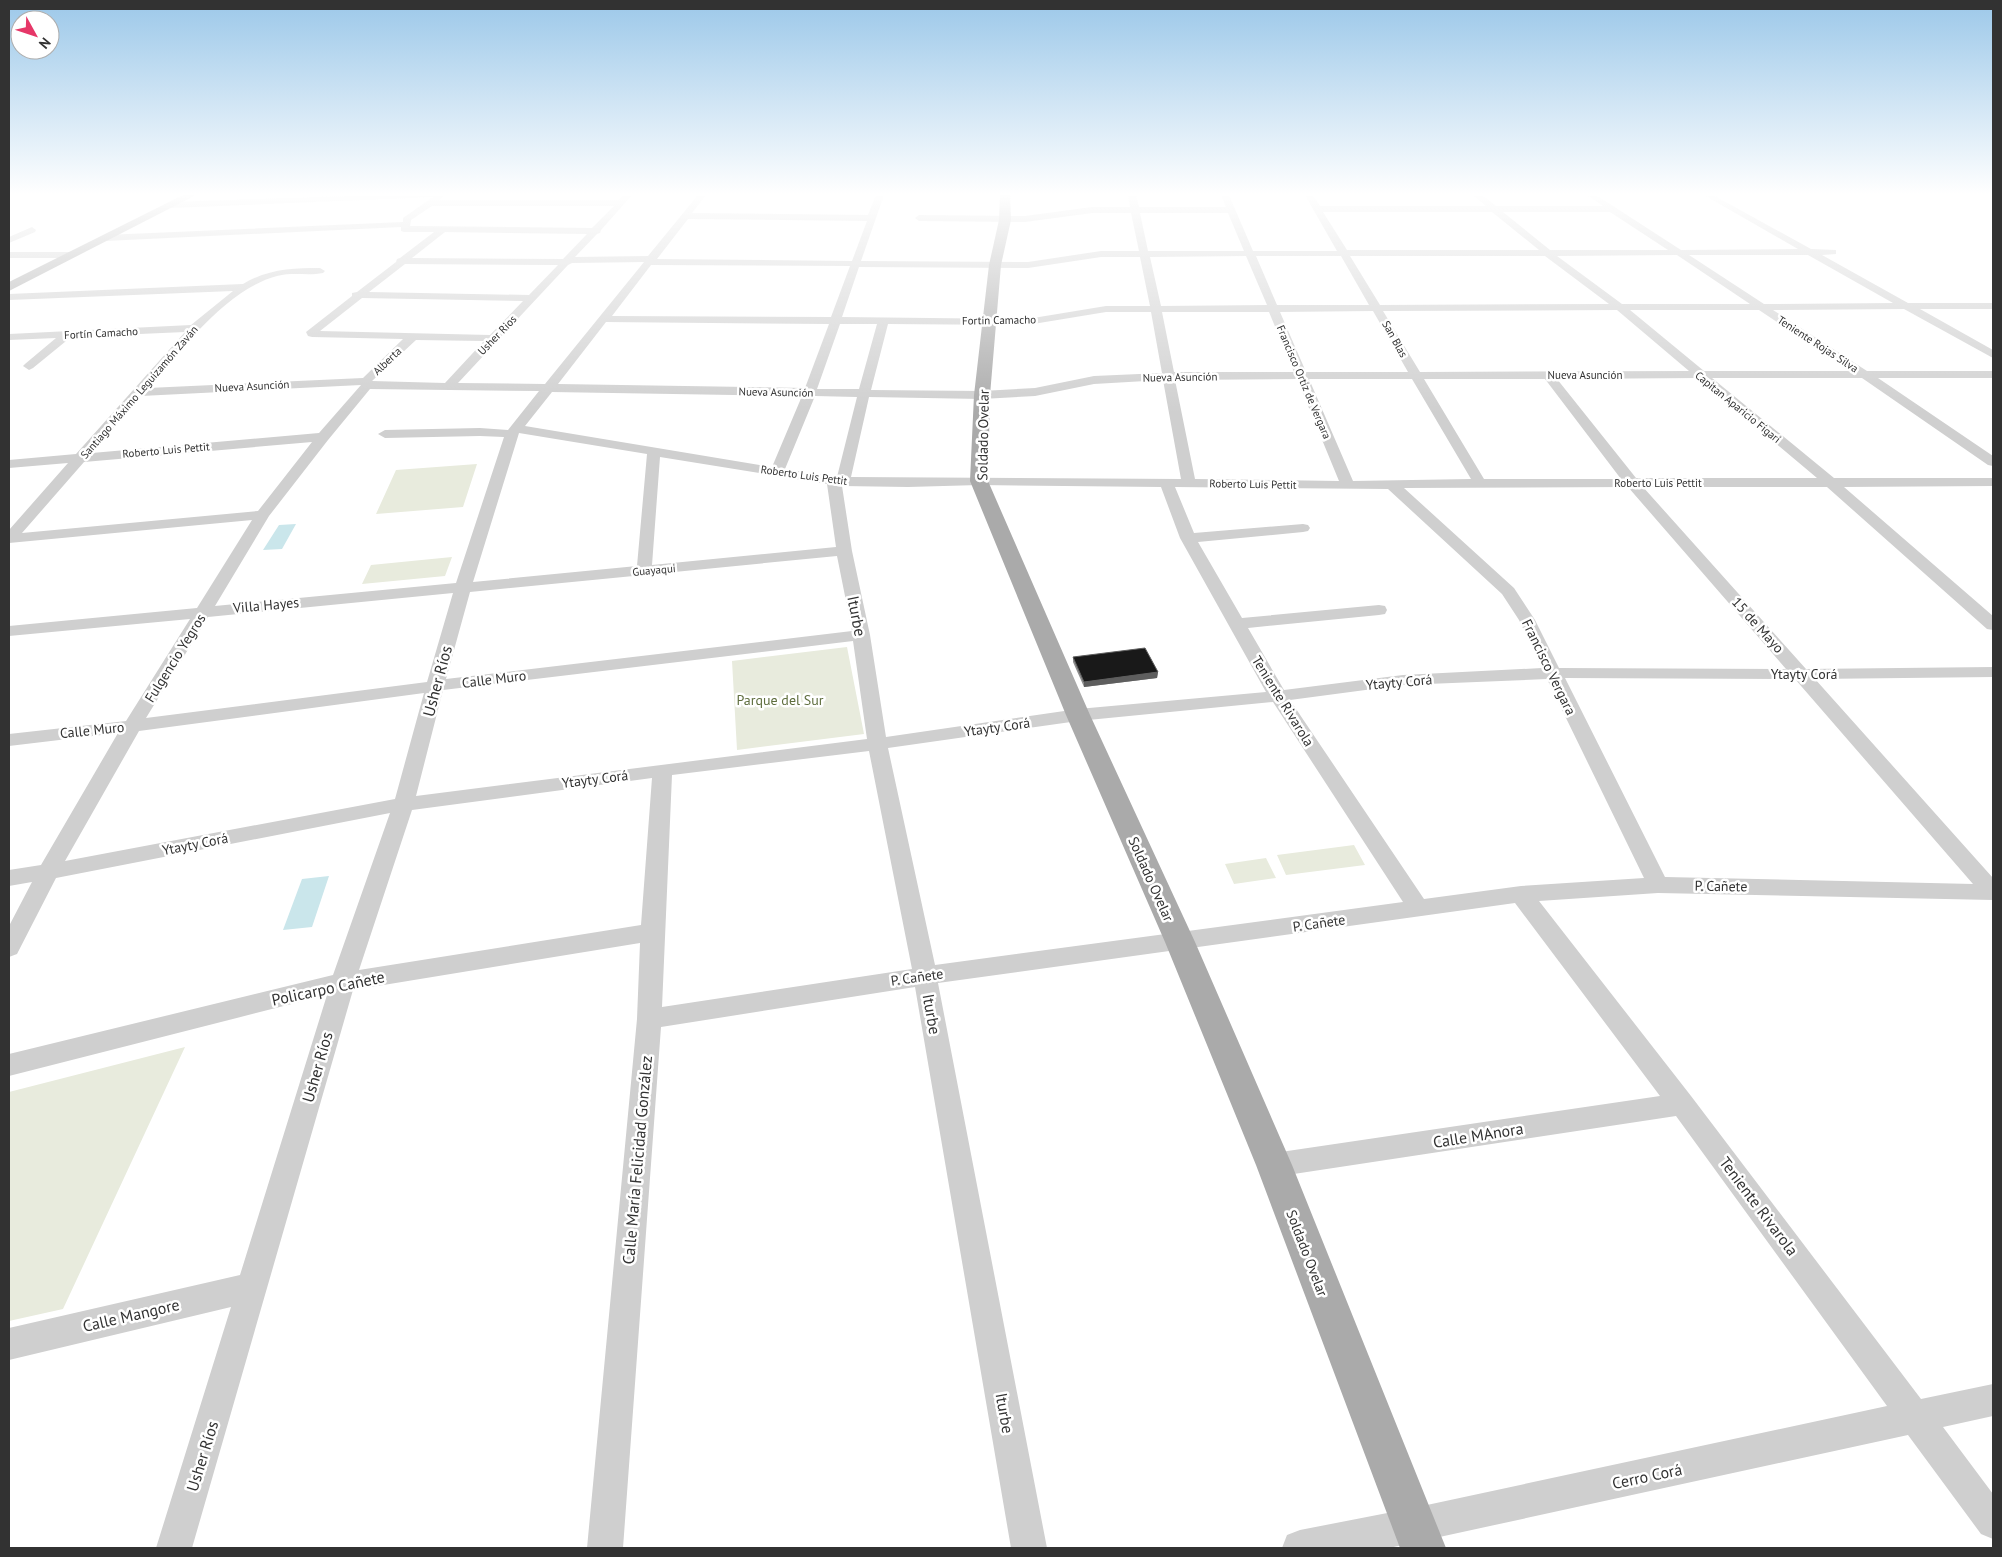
<svg xmlns="http://www.w3.org/2000/svg" width="2002" height="1557" font-family="'PT Sans',sans-serif">
  <style>
    .green { fill: #e8ebdd }
    .water { fill: #cae6eb }
    .lines { fill: none; stroke-linecap: round; stroke-linejoin: round }
    .minor { fill: #cfcfcf; fill-rule: evenodd }
    .major { fill: #aaa; fill-rule: evenodd }
    .wall { fill: #8c8c8c }
    .shaded-wall { fill: #5e5e5e }
    .building { fill: #191919; stroke: #5e5e5e }
    .labels { text-anchor: middle; dominant-baseline: central; stroke-width: 5; stroke-linejoin: round; paint-order: stroke }
    .far-street-label { font-size: 11px; fill: #323232; stroke: #fff }
    .street-label { font-size: 14px; fill: #323232; stroke: #fff }
    .park-label { font-size: 14px; fill: #5f6e3e; stroke: #fff }
    .near-street-label { font-size: 16px; fill: #323232; stroke: #fff }
  </style>
  <rect width="100%" height="100%" fill="#fff"/>
  <path class="green" d="M 477,464 L 463,507 L 376,514 L 396,470 Z
    M 452,557 L 445,576 L 362,584 L 371,565 Z
    M 847,647 L 864,734 L 737,750 L 732,661 Z
    M 1354,845 L 1365,865 L 1286,875 L 1277,855 Z
    M 1266,858 L 1276,878 L 1234,884 L 1225,864 Z
    M 185,1047 L 63,1309 L 9,1321 L 9,1092 Z"/>
  <path class="water" d="M 296,524 L 282,549 L 263,550 L 279,525 Z
    M 329,876 L 312,927 L 283,930 L 302,879 Z"/>
  <g class="lines">
    <path class="minor" d="M 376,195 L 445,195 L 439,200 L 618,200 L 624,195 L 632,195 L 601,230 L 600,233 L 597,234 L 575,257 L 648,256 L 698,195 L 706,195 L 692,213 L 868,215 L 876,195 L 884,195 L 861,261 L 1028,262 L 1101,251 L 1139,251 L 1131,213 L 1092,213 L 1025,222 L 919,221 L 915,218 L 919,215 L 1025,216 L 1092,207 L 1130,207 L 1128,195 L 1136,195 L 1139,207 L 1226,207 L 1221,195 L 1229,195 L 1253,251 L 1337,251 L 1305,195 L 1313,195 L 1320,206 L 1486,206 L 1473,195 L 1482,195 L 1496,206 L 1603,206 L 1587,195 L 1596,195 L 1681,250 L 1798,249 L 1704,195 L 1713,195 L 1811,249 L 1836,250 L 1836,254 L 1822,255 L 1908,303 L 1993,303 L 1993,309 L 1920,309 L 1993,350 L 1993,358 L 1904,309 L 1773,310 L 1867,371 L 1993,371 L 1993,378 L 1878,378 L 1993,456 L 1993,466 L 1988,465 L 1862,378 L 1712,378 L 1834,478 L 1993,478 L 1993,486 L 1844,487 L 1993,616 L 1993,630 L 1987,629 L 1827,487 L 1643,487 L 1806,669 L 1993,667 L 1993,677 L 1815,679 L 1993,878 L 1993,900 L 1658,893 L 1539,901 L 1691,1096 L 1921,1399 L 1993,1384 L 1993,1416 L 1943,1427 L 1993,1494 L 1993,1539 L 1981,1534 L 1908,1435 L 1389,1548 L 1282,1548 L 1287,1535 L 1300,1530 L 1413,1508 L 1887,1406 L 1676,1116 L 1274,1177 L 1264,1174 L 1260,1165 L 1264,1156 L 1274,1153 L 1660,1096 L 1515,903 L 938,983 L 1047,1548 L 1011,1548 L 915,987 L 661,1027 L 623,1548 L 587,1548 L 637,1019 L 640,943 L 353,990 L 192,1548 L 156,1548 L 231,1307 L 9,1360 L 9,1328 L 240,1275 L 327,995 L 9,1076 L 9,1054 L 333,975 L 390,813 L 56,878 L 17,954 L 9,957 L 9,926 L 32,882 L 9,886 L 9,870 L 41,865 L 118,733 L 9,746 L 9,734 L 126,721 L 190,619 L 9,636 L 9,626 L 197,608 L 252,520 L 9,543 L 9,530 L 68,463 L 9,468 L 9,460 L 76,454 L 185,332 L 71,337 L 33,368 L 29,370 L 23,366 L 25,364 L 56,338 L 9,340 L 9,334 L 191,325 L 233,291 L 9,300 L 9,294 L 243,284 C 268,269 292,268 320,268 L 325,271 L 323,273 C 309,276 293,272 277,276 C 227,289 181,350 148,388 L 363,378 L 403,339 L 312,337 L 308,336 L 306,332 L 352,296 L 352,293 L 357,292 L 396,262 L 397,259 L 400,258 L 434,232 L 404,232 L 401,231 L 401,227 L 105,241 L 100,238 L 105,235 L 403,222 L 403,218 L 433,197 L 170,208 L 166,205 L 170,202 ZM 432,206 L 614,206 L 592,228 L 410,226 L 411,220 ZM 1323,212 L 1492,212 L 1539,250 L 1347,250 ZM 1503,212 L 1610,212 L 1668,250 L 1550,250 ZM 1140,213 L 1228,213 L 1244,251 L 1148,251 ZM 688,219 L 867,221 L 852,261 L 657,259 ZM 445,232 L 587,234 L 563,259 L 412,258 ZM 1677,255 L 1750,304 L 1622,304 L 1557,256 ZM 1689,255 L 1808,255 L 1893,303 L 1764,304 ZM 1246,256 L 1267,305 L 1161,306 L 1150,257 ZM 1256,256 L 1341,256 L 1369,305 L 1277,305 ZM 1350,256 L 1545,256 L 1609,304 L 1380,305 ZM 1101,257 L 1140,257 L 1150,306 L 1106,306 L 1027,319 L 842,317 L 859,267 L 1028,268 ZM 644,262 L 545,384 L 458,383 L 568,265 L 572,263 ZM 405,264 L 558,265 L 529,295 L 369,292 ZM 651,265 L 850,266 L 831,317 L 612,316 ZM 362,298 L 523,301 L 490,335 L 320,331 ZM 1617,310 L 1689,371 L 1420,372 L 1383,311 ZM 1630,310 L 1759,310 L 1851,371 L 1704,371 ZM 1373,311 L 1408,372 L 1306,372 L 1280,312 ZM 1106,312 L 1151,312 L 1162,373 L 1094,376 L 1035,388 L 982,391 L 871,390 L 888,324 L 1027,325 ZM 1162,312 L 1269,312 L 1294,372 L 1174,372 ZM 606,322 L 829,324 L 805,388 L 558,384 ZM 840,324 L 877,324 L 859,389 L 817,389 ZM 416,340 L 484,341 L 445,383 L 372,381 ZM 1698,378 L 1817,478 L 1636,478 L 1557,379 ZM 1297,379 L 1339,481 L 1195,479 L 1175,380 ZM 1309,379 L 1412,379 L 1471,479 L 1353,481 ZM 1424,379 L 1545,379 L 1621,479 L 1484,479 ZM 1163,380 L 1181,479 L 851,477 L 869,397 L 982,399 L 1035,396 L 1094,384 ZM 361,385 L 319,433 L 92,453 L 141,396 ZM 370,389 L 539,391 L 508,430 L 480,428 L 385,430 L 378,434 L 385,438 L 480,436 L 504,437 L 456,583 L 215,606 L 269,516 L 328,440 ZM 552,392 L 802,396 L 772,467 L 525,426 ZM 815,396 L 857,397 L 837,477 L 785,469 ZM 519,433 L 647,454 L 637,566 L 473,582 ZM 312,442 L 258,511 L 22,533 L 84,462 ZM 660,457 L 827,484 L 836,547 L 652,565 ZM 979,485 L 1161,487 L 1180,538 L 1266,692 L 1078,709 L 886,737 L 870,635 L 852,551 L 842,486 L 908,487 ZM 1175,487 L 1388,489 L 1502,594 L 1519,620 L 1542,668 L 1403,675 L 1284,690 L 1248,628 L 1379,615 L 1385,614 L 1387,610 L 1385,606 L 1379,605 L 1242,618 L 1198,542 L 1303,532 L 1308,531 L 1310,528 L 1308,525 L 1303,524 L 1194,533 ZM 1628,487 L 1786,669 L 1559,668 L 1535,620 L 1514,588 L 1404,488 ZM 837,556 L 852,631 L 446,679 L 470,592 ZM 453,593 L 427,682 L 146,718 L 208,617 ZM 853,641 L 867,739 L 416,796 L 443,690 ZM 1565,678 L 1795,679 L 1973,884 L 1665,877 ZM 1547,679 L 1644,878 L 1521,886 L 1424,899 L 1290,700 L 1403,685 ZM 424,693 L 395,799 L 65,861 L 139,731 ZM 1273,702 L 1403,902 L 935,965 L 888,748 L 1078,721 ZM 869,751 L 912,969 L 662,1007 L 672,775 ZM 652,778 L 641,925 L 359,970 L 412,810 Z
      M 32,227 L 36,230 L 35,232 L 9,243 L 9,237 Z
      M 9,252 L 72,252 L 77,255 L 72,258 L 9,258 Z"/>
    <path class="major" d="M 183,195 L 196,195 L 9,291 L 9,282 Z
      M 1000,195 L 1010,195 L 1011,220 L 1001,265 L 990,395 L 988,481 L 1090,715 L 1195,942 L 1292,1165 L 1446,1548 L 1400,1548 L 1256,1165 L 1165,942 L 1066,715 L 970,481 L 974,395 L 989,265 L 999,220 Z"/>
  </g>
  <path class="wall" d="M 1073,657 L 1158,672 L 1157,678 L 1084,687 L 1073,662 Z"/>
  <path class="shaded-wall" d="M 1158,672 L 1157,678 L 1084,687 L 1084,682 Z"/>
  <path class="building" d="M 1145,648 L 1158,672 L 1084,682 L 1073,657 Z"/>
  <linearGradient id="sky" x2="0" y2="1"><stop stop-color="#9cc8e9"/><stop offset="0.47" stop-color="#fff"/><stop offset="1" stop-color="#fff" stop-opacity="0"/></linearGradient>
  <rect width="2002" height="413" fill="url(#sky)"/>
  <g class="labels">
    <g class="far-street-label">
      <text transform="translate(999 320) rotate(-1)">Fortin Camacho</text>
      <text transform="translate(101 333) rotate(-3)">Fortín Camacho</text>
      <text transform="translate(497 335) rotate(-46)">Usher Rios</text>
      <text transform="translate(1395 339) rotate(61)">San Blas</text>
      <text transform="translate(1818 344) rotate(33)">Teniente Rojas Silva</text>
      <text transform="translate(387 361) rotate(-44)">Alberta</text>
      <text x="1585" y="375">Nueva Asunción</text>
      <text transform="translate(1180 377) rotate(-1)">Nueva Asunción</text>
      <text transform="translate(1304 382) rotate(67)">Francisco Ortiz de Vergara</text>
      <text transform="translate(252 386) rotate(-3)">Nueva Asunción</text>
      <text transform="translate(139 392) rotate(-49)">Santiago Máximo Leguizamón Zaván</text>
      <text transform="translate(776 392) rotate(1)">Nueva Asunción</text>
      <text transform="translate(1738 407) rotate(39)">Capitan Aparicio Figari</text>
      <text transform="translate(166 450) rotate(-5)">Roberto Luis Pettit</text>
      <text transform="translate(804 475) rotate(8)">Roberto Luis Pettit</text>
      <text x="1658" y="483">Roberto Luis Pettit</text>
      <text transform="translate(1253 484) rotate(1)">Roberto Luis Pettit</text>
      <text transform="translate(654 570) rotate(-5)">Guayaqui</text>
    </g>
    <g class="street-label">
      <text transform="translate(983 435) rotate(-89)">Soldado Ovelar</text>
      <text transform="translate(266 605) rotate(-5)">Villa Hayes</text>
      <text transform="translate(1758 625) rotate(48)">15 de Mayo</text>
      <text transform="translate(175 658) rotate(-58)">Fulgencio Yegros</text>
      <text transform="translate(1549 667) rotate(64)">Francisco Vergara</text>
      <text x="1804" y="674">Ytayty Corá</text>
      <text transform="translate(494 679) rotate(-7)">Calle Muro</text>
      <text transform="translate(1399 682) rotate(-5)">Ytayty Corá</text>
      <text transform="translate(1283 701) rotate(58)">Teniente Rivarola</text>
      <text transform="translate(997 727) rotate(-8)">Ytayty Corá</text>
      <text transform="translate(92 730) rotate(-6)">Calle Muro</text>
      <text transform="translate(595 779) rotate(-7)">Ytayty Corá</text>
      <text transform="translate(195 844) rotate(-11)">Ytayty Corá</text>
      <text transform="translate(1151 879) rotate(66)">Soldado Ovelar</text>
      <text transform="translate(1721 886) rotate(1)">P. Cañete</text>
      <text transform="translate(1319 923) rotate(-8)">P. Cañete</text>
      <text transform="translate(917 977) rotate(-8)">P. Cañete</text>
      <text transform="translate(1307 1253) rotate(69)">Soldado Ovelar</text>
    </g>
    <g class="park-label">
      <text x="780" y="700">Parque del Sur</text>
    </g>
    <g class="near-street-label">
      <text transform="translate(857 616) rotate(79)">Iturbe</text>
      <text transform="translate(437 681) rotate(-75)">Usher Ríos</text>
      <text transform="translate(328 988) rotate(-12)">Policarpo Cañete</text>
      <text transform="translate(932 1014) rotate(80)">Iturbe</text>
      <text transform="translate(317 1067) rotate(-74)">Usher Ríos</text>
      <text transform="translate(1478 1135) rotate(-9)">Calle MAnora</text>
      <text transform="translate(637 1160) rotate(-85)">Calle María Felicidad González</text>
      <text transform="translate(1759 1206) rotate(53)">Teniente Rivarola</text>
      <text transform="translate(131 1315) rotate(-13)">Calle Mangore</text>
      <text transform="translate(1005 1413) rotate(80)">Iturbe</text>
      <text transform="translate(202 1456) rotate(-73)">Usher Ríos</text>
      <text transform="translate(1647 1476) rotate(-12)">Cerro Corá</text>
    </g>
  </g>
  <rect width="2002" height="1557" fill="none" stroke="#323232" stroke-width="20"/>
  <g transform="translate(35 35) rotate(130)"><circle r="24" fill="#ffffff" stroke="#adadad"/>
  <path d="M0-4L9 19L0 12L-9 19Z" fill="#e63768"/>
  <text y="-8" font-size="14" font-weight="bold" text-anchor="middle" fill="#323232">N</text>
  </g>
</svg>
